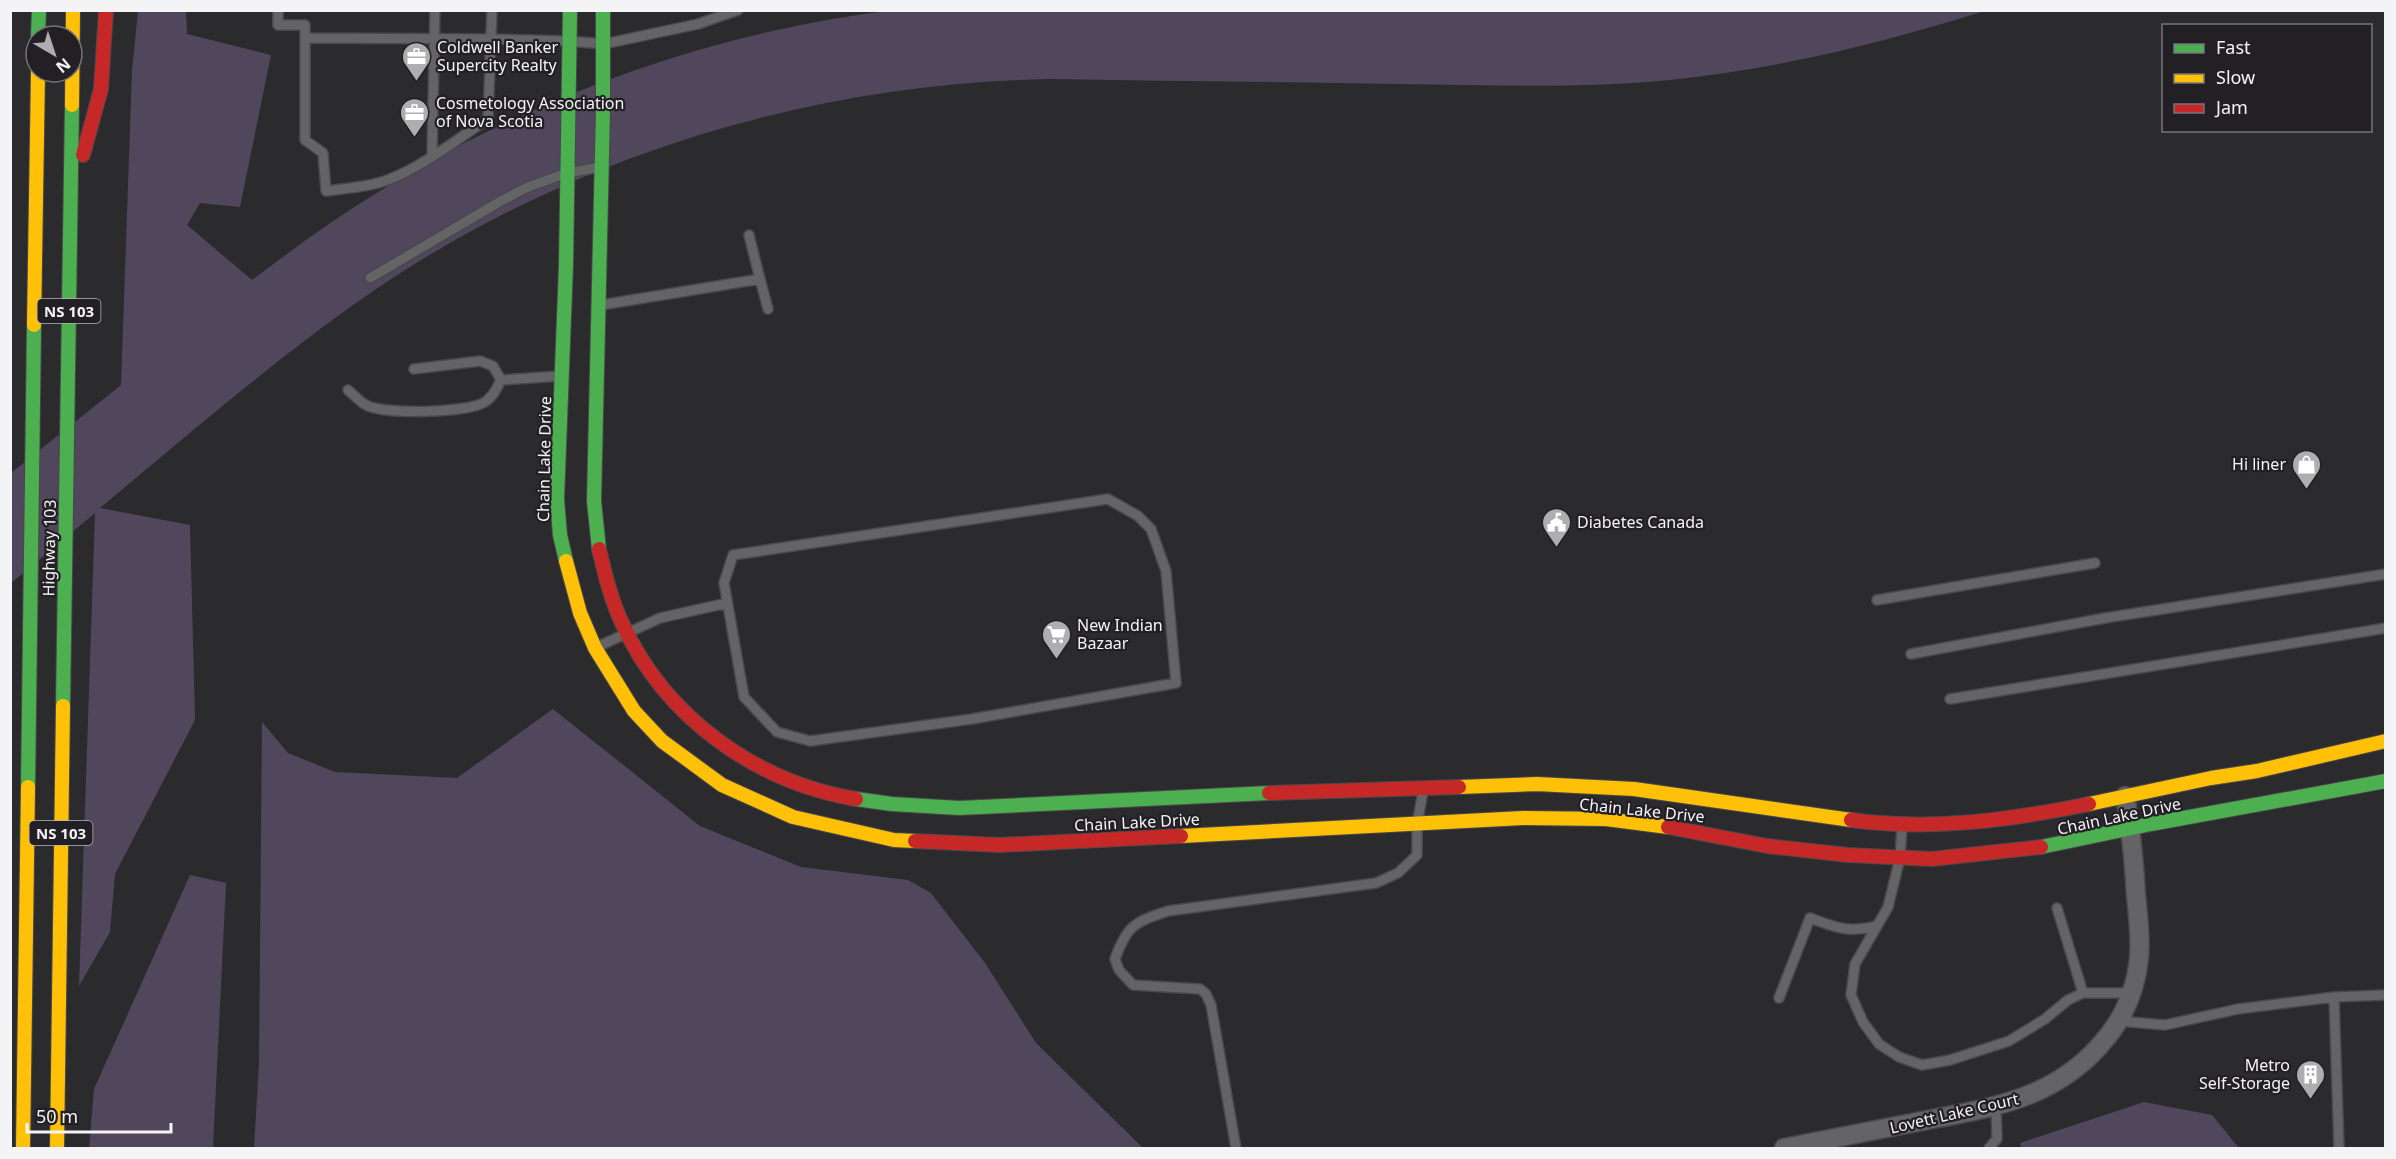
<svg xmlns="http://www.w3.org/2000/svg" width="2396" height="1159" font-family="'Noto Sans',sans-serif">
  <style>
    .green { fill: #50475c }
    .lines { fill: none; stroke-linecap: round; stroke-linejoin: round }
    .lane-casing { stroke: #49484b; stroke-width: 12 }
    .street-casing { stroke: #49484b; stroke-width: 21 }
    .fast-casing { stroke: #49484b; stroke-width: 16 }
    .slow-casing { stroke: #49484b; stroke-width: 16 }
    .jam-casing { stroke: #49484b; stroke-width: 16 }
    .lane { stroke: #646365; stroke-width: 9 }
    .street { stroke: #646365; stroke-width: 18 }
    .fast { stroke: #4caf50; stroke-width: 14 }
    .slow { stroke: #ffc107; stroke-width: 14 }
    .jam { stroke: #c62828; stroke-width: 14 }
    .labels { text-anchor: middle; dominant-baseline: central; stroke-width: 4.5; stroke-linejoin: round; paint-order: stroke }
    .shield { fill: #222024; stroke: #b5b4b7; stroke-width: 1.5 }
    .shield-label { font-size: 15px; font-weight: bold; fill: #f4f3f6 }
    .poi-label { font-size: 16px; fill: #f4f3f6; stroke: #222024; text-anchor: start }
    .street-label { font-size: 16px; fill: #f4f3f6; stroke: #222024 }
  </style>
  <rect width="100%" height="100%" fill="#2b2a2d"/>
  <path class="green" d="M 894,10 L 1985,11 C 1882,43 1778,69 1670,80 C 1581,89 1490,85 1400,84 C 1283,82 1166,81 1049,79 C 815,84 588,151 391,279 C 290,346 194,430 100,508 L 190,525 L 195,720 L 115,874 L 110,932 L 79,986 L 95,513 L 11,583 L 11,473 L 121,385 L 132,71 L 138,11 L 186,11 L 187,34 L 271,55 L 240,207 L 200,203 L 187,225 L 252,280 C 292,250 332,220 375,194 C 531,97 711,32 894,10 Z
    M 553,709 L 700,826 L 801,867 L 908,880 L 931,893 L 985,963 L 1036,1043 L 1143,1148 L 254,1148 L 259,1063 L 262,722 L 288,753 L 335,772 L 457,778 Z
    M 190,875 L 226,883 L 213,1148 L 89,1148 L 94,1089 Z
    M 2144,1102 L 2212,1115 L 2239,1148 L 2021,1148 L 2020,1143 Z"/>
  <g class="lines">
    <defs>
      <path id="lane" d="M 278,10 L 278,25 L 305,25 L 305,140 L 323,153 L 326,191 C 348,188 370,187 390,179 C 422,167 459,138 488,119 L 492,10
        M 306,38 L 491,39 L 569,41 L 604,44 L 698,24 L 738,10
        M 432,156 L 435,10
        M 370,278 L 501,201 L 528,187 L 567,173 L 600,167
        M 760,279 L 768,309
        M 601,305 L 760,279 L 749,235
        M 414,369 L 480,361 L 493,366 L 501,380
        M 348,390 C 354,395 360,402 366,405 C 385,415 467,413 485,402 C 493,397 497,388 501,380 L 560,376
        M 1108,499 L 1138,516 L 1151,529 L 1166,571 L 1176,683 L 972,719 L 810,741 L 777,732 L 744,697 L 724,583 L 733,555 Z
        M 1877,600 L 2095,563
        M 597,647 L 660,618 L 727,603
        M 1911,654 L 2105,618 L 2386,574
        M 1950,699 L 2386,628
        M 1902,827 L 1900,858 L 1888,907 L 1855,964 L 1851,995 L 1863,1022 L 1879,1044 L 1899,1057 L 1922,1065 L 1950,1060 L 2009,1041 L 2045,1019 L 2068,1000 L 2083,993 L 2131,993
        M 2057,908 L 2083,993
        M 2334,997 L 2339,1148
        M 1779,998 L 1810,918 C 1838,928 1847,933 1877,926
        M 2119,1021 L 2165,1025 L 2238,1009 L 2334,997 L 2386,995
        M 1236,1148 L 1211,1005 L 1206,994 L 1200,989 L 1133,985 L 1119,970 L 1115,959 C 1127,925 1135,922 1168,911 L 1376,883 L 1398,873 L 1417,855 L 1417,825 L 1423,791
        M 1989,1148 L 1997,1139 L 1996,1107"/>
      <path id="street" d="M 1784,1148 C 1830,1139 1876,1130 1922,1121 C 1994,1107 2058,1099 2107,1037 C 2125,1015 2136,987 2139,958 C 2141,937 2138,916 2136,895 C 2134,862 2131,829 2125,796"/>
      <path id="fast" d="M 38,36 L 39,10
        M 599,549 L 594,501 L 603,110 L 603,10
        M 566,561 L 560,535 L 557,499 L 566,265 L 570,10
        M 63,706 L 72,105
        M 28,787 L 34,325
        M 856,799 L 892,804 L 959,808 L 1269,793
        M 2041,847 L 2151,824 L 2386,781"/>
      <path id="slow" d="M 72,105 L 73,10
        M 34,325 L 38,72
        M 566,561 L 580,613 L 595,648 L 634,711 L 662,741 L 722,785 L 793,817 L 894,840 L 915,841
        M 1459,787 L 1537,784 L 1634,789 L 1851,820
        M 2089,804 L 2211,778 L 2257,771 L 2386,741
        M 1181,836 L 1523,818 L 1606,819 L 1668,827
        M 23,1148 L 28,787
        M 57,1148 L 63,706"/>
      <path id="jam" d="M 83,155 L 101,89 L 106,10
        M 599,549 C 605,574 611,600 622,623 C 665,717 755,782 856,799
        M 1269,793 L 1459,787
        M 1851,820 C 1931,831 2011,820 2089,804
        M 1668,827 L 1767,846 L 1848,855 L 1932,859 L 2041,847
        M 915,841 L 1000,845 L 1181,836"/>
    </defs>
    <use href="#lane" class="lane-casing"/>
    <use href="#street" class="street-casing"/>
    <use href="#fast" class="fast-casing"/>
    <use href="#slow" class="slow-casing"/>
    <use href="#jam" class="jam-casing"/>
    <use href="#lane" class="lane"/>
    <use href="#street" class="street"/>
    <use href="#fast" class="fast"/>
    <use href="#slow" class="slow"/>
    <use href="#jam" class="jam"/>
  </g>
  <defs>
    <symbol id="office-pin" viewBox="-11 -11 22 30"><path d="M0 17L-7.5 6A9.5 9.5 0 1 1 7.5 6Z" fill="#aeadb0" stroke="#222024"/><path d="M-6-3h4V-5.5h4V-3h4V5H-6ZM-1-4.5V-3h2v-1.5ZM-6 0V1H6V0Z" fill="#fff"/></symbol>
    <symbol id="shop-pin" viewBox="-11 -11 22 30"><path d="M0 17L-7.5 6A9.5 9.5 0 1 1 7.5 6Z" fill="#aeadb0" stroke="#222024"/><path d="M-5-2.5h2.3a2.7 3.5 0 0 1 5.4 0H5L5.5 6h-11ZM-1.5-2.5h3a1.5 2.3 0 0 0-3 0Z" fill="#fff"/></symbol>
    <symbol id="civic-pin" viewBox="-11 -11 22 30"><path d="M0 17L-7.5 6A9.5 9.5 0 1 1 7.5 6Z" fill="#aeadb0" stroke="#222024"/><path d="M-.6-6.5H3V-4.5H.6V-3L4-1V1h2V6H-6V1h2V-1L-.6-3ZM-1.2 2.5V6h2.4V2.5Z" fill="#fff"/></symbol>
    <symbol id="supermarket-pin" viewBox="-11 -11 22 30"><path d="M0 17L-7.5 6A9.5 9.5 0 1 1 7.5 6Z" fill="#aeadb0" stroke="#222024"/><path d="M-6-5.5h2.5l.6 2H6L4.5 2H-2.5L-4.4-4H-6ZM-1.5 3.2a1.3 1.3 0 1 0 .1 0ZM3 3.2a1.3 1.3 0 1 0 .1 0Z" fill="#fff"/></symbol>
    <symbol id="building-pin" viewBox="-11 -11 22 30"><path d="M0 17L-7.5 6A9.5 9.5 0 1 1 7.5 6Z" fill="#aeadb0" stroke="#222024"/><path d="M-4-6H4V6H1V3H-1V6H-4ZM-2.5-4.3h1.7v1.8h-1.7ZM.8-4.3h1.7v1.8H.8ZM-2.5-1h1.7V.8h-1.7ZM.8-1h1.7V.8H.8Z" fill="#fff"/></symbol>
  </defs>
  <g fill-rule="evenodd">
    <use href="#office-pin" x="400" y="40" width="33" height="45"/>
    <use href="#office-pin" x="398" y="96" width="33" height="45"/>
    <use href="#shop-pin" x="2290" y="448" width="33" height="45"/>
    <use href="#civic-pin" x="1540" y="506" width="33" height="45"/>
    <use href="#supermarket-pin" x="1040" y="618" width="33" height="45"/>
    <use href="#building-pin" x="2294" y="1058" width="33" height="45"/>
  </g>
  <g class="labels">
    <g class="shield">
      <rect x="37.5" y="299" width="63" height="24" rx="4.5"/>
      <rect x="29.5" y="821" width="63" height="24" rx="4.5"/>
    </g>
    <g class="shield-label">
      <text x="69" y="311">NS 103</text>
      <text x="61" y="833">NS 103</text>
    </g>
    <g class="poi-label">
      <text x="437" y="47">Coldwell Banker<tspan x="437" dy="18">Supercity Realty</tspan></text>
      <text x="436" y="103">Cosmetology Association<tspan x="436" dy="18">of Nova Scotia</tspan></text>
      <text x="2286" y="464" text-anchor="end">Hi liner</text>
      <text x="1577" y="522">Diabetes Canada</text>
      <text x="1077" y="625">New Indian<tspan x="1077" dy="18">Bazaar</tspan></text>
      <text x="2290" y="1065" text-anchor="end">Metro<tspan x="2290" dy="18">Self-Storage</tspan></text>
    </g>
    <g class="street-label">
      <text transform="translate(544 459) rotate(-89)">Chain Lake Drive</text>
      <text transform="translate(49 548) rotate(-89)">Highway 103</text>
      <text transform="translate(1642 810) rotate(6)">Chain Lake Drive</text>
      <text transform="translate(2119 816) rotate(-12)">Chain Lake Drive</text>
      <text transform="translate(1137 822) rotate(-3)">Chain Lake Drive</text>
      <text transform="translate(1954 1113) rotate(-13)">Lovett Lake Court</text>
    </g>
  </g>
  <rect width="2396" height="1159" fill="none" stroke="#f4f3f6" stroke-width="24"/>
  <rect x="2162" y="24" width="210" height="108" fill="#222024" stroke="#767478" stroke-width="1.5"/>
  <rect x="2174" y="44" width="30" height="9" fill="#4caf50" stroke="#767478" stroke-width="1.5"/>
  <text x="2216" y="54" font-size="18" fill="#f4f3f6">Fast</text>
  <rect x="2174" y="74" width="30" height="9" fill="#ffc107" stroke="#767478" stroke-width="1.5"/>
  <text x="2216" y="84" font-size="18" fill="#f4f3f6">Slow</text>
  <rect x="2174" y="104" width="30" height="9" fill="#c62828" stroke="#767478" stroke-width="1.5"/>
  <text x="2216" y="114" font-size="18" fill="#f4f3f6">Jam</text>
  <g transform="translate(54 54) rotate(141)"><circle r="28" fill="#222024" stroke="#767478" stroke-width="1.5"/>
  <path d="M0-4.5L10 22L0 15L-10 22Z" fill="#aeadb0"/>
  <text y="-9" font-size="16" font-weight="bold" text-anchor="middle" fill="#f4f3f6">N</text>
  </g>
  <path d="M27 1123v9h144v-9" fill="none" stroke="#f4f3f6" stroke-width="3"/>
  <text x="36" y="1123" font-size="18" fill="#f4f3f6" stroke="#222024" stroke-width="4.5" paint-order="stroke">50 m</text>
</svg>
